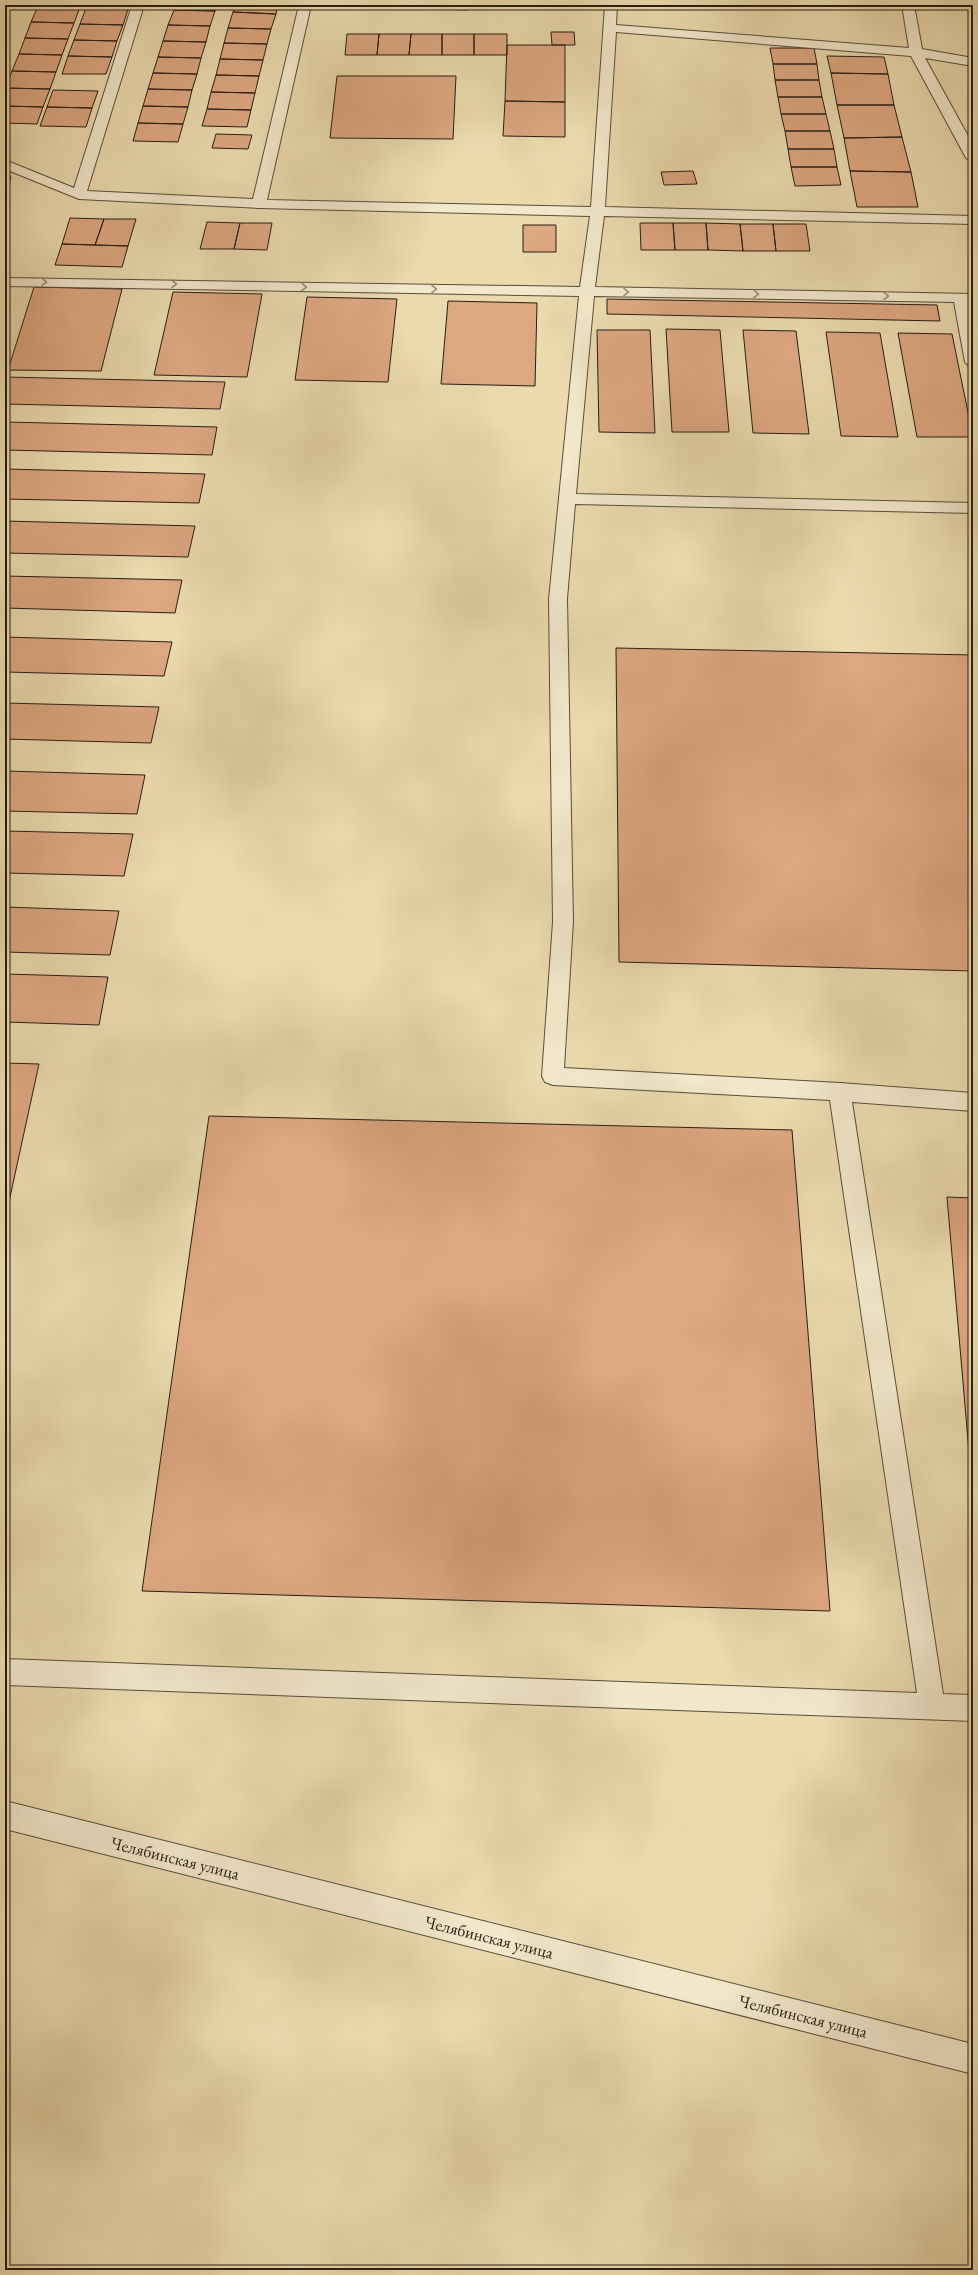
<svg xmlns="http://www.w3.org/2000/svg" width="978" height="2275" font-family="'EB Garamond',serif">
  <style>
    .building { fill: #dca781; stroke: #271d13 }
    .lines { fill: none; stroke-linecap: round; stroke-linejoin: round }
    .lane-casing { stroke: #584c3a; stroke-width: 2 }
    .lane { fill: #f1e7ca; fill-rule: evenodd }
    .oneway { stroke: #968c78 }
    .labels { text-anchor: middle; dominant-baseline: central; stroke-width: 3; stroke-linejoin: round; paint-order: stroke }
    .near-street-label { font-size: 17px; fill: #271d13; stroke: #f1e7ca }
  </style>
  <rect width="100%" height="100%" fill="#eadaae"/>
  <filter id="stains"><feTurbulence type="fractalNoise" baseFrequency=".005" numOctaves="4"/><feColorMatrix values="0 0 0 0 .2 0 0 0 0 .09 0 0 0 0 .02 0 0 0 .5 -.17"/></filter>
  <radialGradient id="worn" r=".72"><stop offset=".6" stop-color="#630" stop-opacity="0"/><stop offset="1" stop-color="#630" stop-opacity=".3"/></radialGradient>
  <path class="building" d="M 175,5 L 218,5 L 215,11 L 174,10 Z
    M 235,5 L 278,5 L 276,14 L 233,12 Z
    M 345,5 L 370,5 L 370,8 L 345,7 Z
    M 370,5 L 398,5 L 397,8 L 370,8 Z
    M 398,5 L 425,5 L 424,9 L 397,8 Z
    M 440,5 L 467,5 L 467,10 L 439,9 Z
    M 38,6 L 80,7 L 74,23 L 31,22 Z
    M 86,8 L 128,9 L 123,25 L 80,24 Z
    M 174,10 L 215,11 L 210,26 L 168,25 Z
    M 233,12 L 276,14 L 271,29 L 228,28 Z
    M 31,22 L 74,23 L 68,39 L 25,38 Z
    M 80,24 L 123,25 L 117,41 L 74,40 Z
    M 168,25 L 210,26 L 206,42 L 163,41 Z
    M 228,28 L 271,29 L 267,44 L 224,43 Z
    M 551,32 L 574,32 L 575,45 L 552,45 Z
    M 347,34 L 379,34 L 377,55 L 345,55 Z
    M 379,34 L 411,34 L 409,55 L 377,55 Z
    M 411,34 L 442,34 L 442,55 L 409,55 Z
    M 442,34 L 474,34 L 474,55 L 442,55 Z
    M 474,34 L 507,34 L 507,55 L 474,55 Z
    M 25,38 L 68,39 L 62,55 L 19,54 Z
    M 74,40 L 117,41 L 112,57 L 68,56 Z
    M 163,41 L 206,42 L 201,58 L 158,57 Z
    M 224,43 L 267,44 L 263,60 L 220,59 Z
    M 507,45 L 565,45 L 565,102 L 505,101 Z
    M 770,48 L 814,48 L 817,64 L 773,64 Z
    M 19,54 L 62,55 L 56,72 L 12,71 Z
    M 68,56 L 112,57 L 106,74 L 62,74 Z
    M 827,56 L 884,57 L 888,74 L 831,73 Z
    M 158,57 L 201,58 L 197,74 L 153,73 Z
    M 220,59 L 263,60 L 259,76 L 216,75 Z
    M 773,64 L 817,64 L 819,80 L 775,80 Z
    M 12,71 L 56,72 L 50,89 L 5,88 Z
    M 153,73 L 197,74 L 192,90 L 148,89 Z
    M 831,73 L 888,74 L 894,105 L 837,105 Z
    M 216,75 L 259,76 L 255,93 L 211,92 Z
    M 337,76 L 456,76 L 453,139 L 330,138 Z
    M 775,80 L 819,80 L 822,97 L 778,97 Z
    M 5,88 L 50,89 L 43,107 L 5,106 Z
    M 148,89 L 192,90 L 188,107 L 143,106 Z
    M 53,90 L 98,91 L 92,108 L 47,107 Z
    M 211,92 L 255,93 L 251,110 L 207,109 Z
    M 778,97 L 822,97 L 826,114 L 781,114 Z
    M 505,101 L 565,102 L 565,137 L 503,136 Z
    M 837,105 L 894,105 L 902,137 L 844,138 Z
    M 5,106 L 43,107 L 37,124 L 5,123 Z
    M 143,106 L 188,107 L 183,124 L 138,123 Z
    M 47,107 L 92,108 L 86,127 L 40,126 Z
    M 207,109 L 251,110 L 247,127 L 202,126 Z
    M 781,114 L 826,114 L 830,131 L 785,131 Z
    M 138,123 L 183,124 L 178,142 L 133,141 Z
    M 785,131 L 830,131 L 834,149 L 788,149 Z
    M 216,134 L 252,135 L 248,149 L 212,148 Z
    M 902,137 L 911,172 L 850,171 L 844,138 Z
    M 788,149 L 834,149 L 837,167 L 791,167 Z
    M 791,167 L 837,167 L 841,185 L 795,186 Z
    M 693,171 L 697,184 L 664,185 L 661,172 Z
    M 850,171 L 911,172 L 918,207 L 857,207 Z
    M 5,177 L 11,177 L 5,198 Z
    M 70,218 L 104,219 L 95,245 L 62,244 Z
    M 104,219 L 136,219 L 128,246 L 95,245 Z
    M 207,222 L 240,223 L 234,249 L 200,249 Z
    M 240,223 L 272,223 L 267,250 L 234,249 Z
    M 640,223 L 673,223 L 675,250 L 641,250 Z
    M 673,223 L 706,223 L 708,250 L 675,250 Z
    M 706,223 L 740,224 L 743,251 L 708,250 Z
    M 740,224 L 773,224 L 776,251 L 743,251 Z
    M 773,224 L 806,224 L 810,251 L 776,251 Z
    M 523,225 L 556,225 L 556,252 L 523,252 Z
    M 62,244 L 128,246 L 122,267 L 55,265 Z
    M 34,287 L 122,289 L 101,371 L 8,370 Z
    M 173,292 L 262,294 L 247,377 L 154,375 Z
    M 307,297 L 397,299 L 388,382 L 295,380 Z
    M 607,299 L 937,305 L 940,321 L 607,314 Z
    M 448,301 L 537,303 L 535,386 L 441,384 Z
    M 666,329 L 720,330 L 729,432 L 672,432 Z
    M 597,330 L 650,330 L 655,433 L 599,432 Z
    M 743,330 L 796,331 L 809,434 L 753,433 Z
    M 826,332 L 880,333 L 898,437 L 841,436 Z
    M 898,333 L 952,334 L 973,437 L 917,437 Z
    M 5,377 L 225,382 L 220,409 L 5,404 Z
    M 5,422 L 217,427 L 212,455 L 5,450 Z
    M 5,469 L 205,474 L 199,503 L 5,499 Z
    M 5,521 L 195,526 L 188,557 L 5,553 Z
    M 5,576 L 182,580 L 175,613 L 5,608 Z
    M 5,637 L 172,642 L 164,676 L 5,672 Z
    M 616,648 L 973,655 L 973,971 L 619,962 Z
    M 5,703 L 159,707 L 151,743 L 5,739 Z
    M 5,771 L 145,775 L 137,814 L 5,811 Z
    M 5,831 L 133,834 L 124,876 L 5,873 Z
    M 5,907 L 119,911 L 110,955 L 5,952 Z
    M 5,974 L 108,977 L 99,1025 L 5,1022 Z
    M 5,1063 L 39,1064 L 5,1220 Z
    M 209,1116 L 792,1130 L 830,1611 L 142,1591 Z
    M 947,1197 L 973,1198 L 973,1476 L 971,1475 Z"/>
  <g class="lines">
    <defs>
      <path id="lane" d="M 132,5 L 144,5 L 87,191 L 253,199 L 299,5 L 311,5 L 267,200 L 591,207 L 605,5 L 617,5 L 616,25 L 909,48 L 902,5 L 914,5 L 922,49 L 973,58 L 973,66 L 925,58 L 973,145 L 973,162 L 966,158 L 911,56 L 616,32 L 605,207 L 973,216 L 973,224 L 604,216 L 595,287 L 973,294 L 973,302 L 969,302 L 973,324 L 973,367 L 968,365 L 965,362 L 954,302 L 594,296 L 576,494 L 973,503 L 973,513 L 575,504 L 567,599 L 573,922 L 564,1068 L 840,1083 L 973,1093 L 973,1111 L 852,1102 L 943,1694 L 973,1695 L 973,1721 L 5,1685 L 5,1659 L 917,1693 L 830,1100 L 553,1085 L 545,1082 L 542,1076 L 553,922 L 549,599 L 579,296 L 5,286 L 5,278 L 580,287 L 590,216 L 259,208 L 79,199 L 5,169 L 5,160 L 74,188 Z
        M 5,1801 L 973,2044 L 973,2074 L 5,1829 Z"/>
    </defs>
    <use href="#lane" class="lane-casing"/>
    <use href="#lane" class="lane"/>
  </g>
  <defs><path id="oneway-chevron" d="M-2-3.5L2.5 0L-2 3.5" fill="none" stroke-width="1.6" stroke-linecap="round" stroke-linejoin="round"/></defs>
  <g class="oneway">
    <use href="#oneway-chevron" transform="translate(44 282) rotate(1)"/>
    <use href="#oneway-chevron" transform="translate(174 284) rotate(1)"/>
    <use href="#oneway-chevron" transform="translate(304 287) rotate(1)"/>
    <use href="#oneway-chevron" transform="translate(434 289) rotate(1)"/>
    <use href="#oneway-chevron" transform="translate(626 292) rotate(1)"/>
    <use href="#oneway-chevron" transform="translate(756 294) rotate(1)"/>
    <use href="#oneway-chevron" transform="translate(886 296) rotate(1)"/>
  </g>
  <g class="labels">
    <g class="near-street-label">
      <text transform="translate(175 1858) rotate(14)">Челябинская улица</text>
      <text transform="translate(489 1937) rotate(14)">Челябинская улица</text>
      <text transform="translate(803 2016) rotate(14)">Челябинская улица</text>
    </g>
  </g>
  <rect width="978" height="2275" fill="none" stroke="#eadaae" stroke-width="20"/>
  <rect x="6" y="6" width="966" height="2263" fill="none" stroke="#271d13" stroke-width="2"/>
  <rect x="10" y="10" width="958" height="2255" fill="none" stroke="#271d13"/>
  <rect width="100%" height="100%" filter="url(#stains)"/>
  <rect width="100%" height="100%" fill="url(#worn)"/>
</svg>
